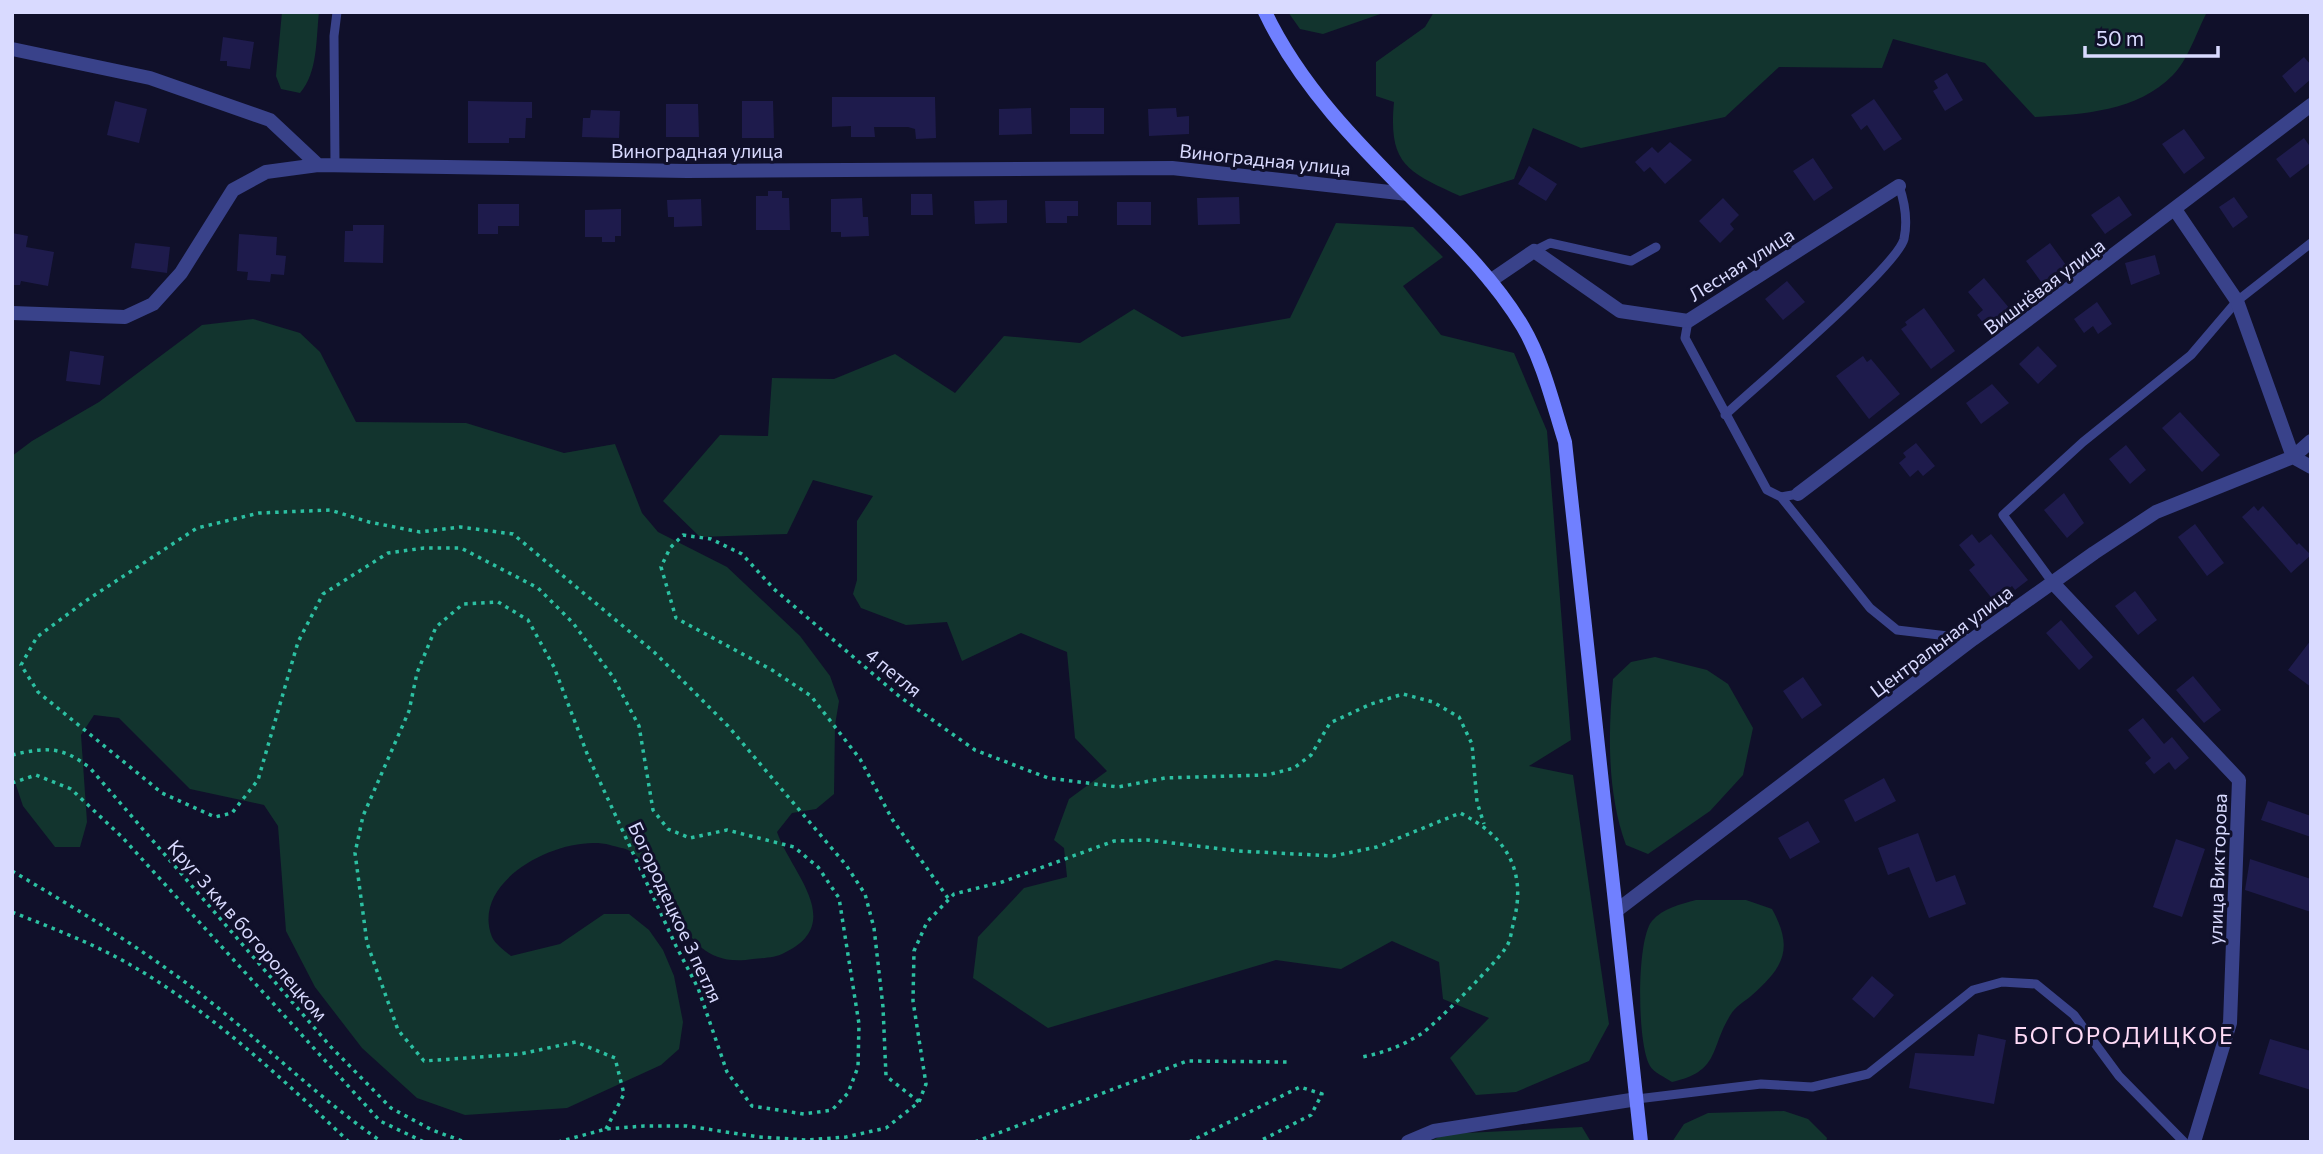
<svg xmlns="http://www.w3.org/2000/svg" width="2323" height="1154" font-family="Commissioner,sans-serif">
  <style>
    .green { fill: #12342e }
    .building { fill: #1e1b4c }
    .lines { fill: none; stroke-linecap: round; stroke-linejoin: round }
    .path { stroke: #2cc0a2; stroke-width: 3.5; stroke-dasharray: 3.5 5; stroke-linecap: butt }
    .lane { stroke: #39428a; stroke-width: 9 }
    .street { stroke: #39428a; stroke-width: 14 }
    .secondary { stroke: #7080ff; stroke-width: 14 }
    .labels { text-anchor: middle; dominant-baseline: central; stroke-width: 6; stroke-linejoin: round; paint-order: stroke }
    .street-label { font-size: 19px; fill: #d9daff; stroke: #10102a }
    .quarter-label { font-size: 23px; letter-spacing: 2px; fill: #ffdbf7; stroke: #10102a }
  </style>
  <rect width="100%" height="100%" fill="#10102a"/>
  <path class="green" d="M 282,12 L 319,12 C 316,38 318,73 300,93 L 281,89 L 276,76 Z
    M 1288,12 L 1386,12 L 1323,34 L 1300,29 Z
    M 1434,12 L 2207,12 C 2197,31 2188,60 2173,75 C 2137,112 2083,114 2035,117 L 1985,63 L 1893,39 L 1882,68 L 1779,67 L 1725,117 L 1581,148 L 1533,128 L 1514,179 L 1460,196 C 1408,172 1388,165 1394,102 L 1376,96 L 1376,62 L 1425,27 Z
    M 1336,223 L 1413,227 L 1443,257 L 1403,286 L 1441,335 L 1514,353 L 1547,431 L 1571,740 L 1529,766 L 1573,775 L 1609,1024 L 1589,1061 L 1516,1092 L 1476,1095 L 1450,1058 L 1489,1018 L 1443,999 L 1439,962 L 1392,941 L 1341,969 L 1276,960 L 1048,1028 L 973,978 L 978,937 L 1024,888 L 1067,877 L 1064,848 L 1054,840 L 1069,799 L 1107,771 L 1075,738 L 1067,652 L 1021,633 L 962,661 L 947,622 L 906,625 L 861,608 L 853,594 L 857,580 L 857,521 L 873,496 L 813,480 L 787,534 L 700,537 L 663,501 L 720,435 L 768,436 L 772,378 L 834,379 L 895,354 L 955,393 L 1004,336 L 1080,343 L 1134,309 L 1182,337 L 1290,318 Z
    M 253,319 L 300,333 L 320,352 L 356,422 L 466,423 L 564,453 L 615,444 L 642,513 L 658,532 L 727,567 L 800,636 L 830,676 L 839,701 L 835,725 L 834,794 L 816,809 L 792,813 L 777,832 C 791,873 847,923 784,953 C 775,958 762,958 753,959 C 675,972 680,883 630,851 C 625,848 616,847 610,845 C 564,833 469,879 492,937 C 495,944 505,951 511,956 L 560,944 L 604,914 L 629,914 L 649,930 L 663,950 L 674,976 L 683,1022 L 679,1049 L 661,1065 L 567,1108 L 465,1115 L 417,1098 L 362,1048 L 315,987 L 286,931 L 278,826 L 264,805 L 190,789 L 119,718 L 94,715 L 81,735 L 87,822 L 80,847 L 55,847 L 23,806 L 12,773 L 12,456 L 32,441 L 99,402 L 202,325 Z
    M 1655,657 L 1707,670 L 1728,684 L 1753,728 L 1743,775 L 1710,811 L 1648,854 L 1626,845 C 1607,793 1608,734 1613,679 L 1631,662 Z
    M 1696,900 L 1746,900 L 1772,909 C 1794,949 1784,967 1751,996 C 1745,1001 1735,1007 1731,1014 C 1709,1049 1721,1071 1672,1082 C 1665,1077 1654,1073 1650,1066 C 1637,1045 1636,940 1652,921 C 1663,908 1681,904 1696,900 Z
    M 1784,1111 L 1808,1119 L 1827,1138 L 1826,1142 L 1672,1142 L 1684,1124 L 1708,1113 Z
    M 1582,1127 L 1591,1142 L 1428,1142 L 1446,1134 Z"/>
  <path class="building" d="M 223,37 L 254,42 L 250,69 L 227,66 L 227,61 L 220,61 Z
    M 2304,57 L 2311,65 L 2311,79 L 2295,93 L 2282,76 Z
    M 1947,73 L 1963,100 L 1945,111 L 1933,91 L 1938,88 L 1934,81 Z
    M 832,97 L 935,97 L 936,138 L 916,139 L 915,129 L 908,127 L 874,127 L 875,137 L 851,137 L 851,126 L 832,127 Z
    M 1874,99 L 1902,139 L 1884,151 L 1867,125 L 1861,130 L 1851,115 Z
    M 115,101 L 147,109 L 139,143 L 107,135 Z
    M 468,101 L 532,102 L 532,118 L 526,118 L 525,138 L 509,138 L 509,143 L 468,143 Z
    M 742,101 L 773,101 L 774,138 L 742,138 Z
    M 666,104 L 698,104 L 699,137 L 666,137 Z
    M 1031,108 L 1032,134 L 999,135 L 999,109 Z
    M 1070,108 L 1104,108 L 1104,134 L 1070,134 Z
    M 1176,108 L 1177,117 L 1189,116 L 1189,134 L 1149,136 L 1148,109 Z
    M 591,110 L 620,111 L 619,138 L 582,137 L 583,118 L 590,118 Z
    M 2184,129 L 2205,158 L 2184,174 L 2162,144 Z
    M 2304,138 L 2311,148 L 2311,162 L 2290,178 L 2276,159 Z
    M 1670,142 L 1692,160 L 1665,184 L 1650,167 L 1644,172 L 1635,162 L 1652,147 L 1658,153 Z
    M 1813,158 L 1833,188 L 1814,201 L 1793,171 Z
    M 1529,166 L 1557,184 L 1546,201 L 1518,184 Z
    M 768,191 L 782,191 L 782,198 L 789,198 L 790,230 L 756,230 L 756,196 L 768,196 Z
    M 911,194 L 932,194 L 933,215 L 911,215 Z
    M 2119,196 L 2132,215 L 2105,234 L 2091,215 Z
    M 1239,197 L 1240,224 L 1198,225 L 1197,198 Z
    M 2234,197 L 2248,217 L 2233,228 L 2219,207 Z
    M 862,198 L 863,217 L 868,217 L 869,236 L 841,237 L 841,232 L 831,232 L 831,199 Z
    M 1723,198 L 1739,215 L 1730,224 L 1734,229 L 1720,243 L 1699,221 Z
    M 701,199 L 702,226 L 674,227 L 674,217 L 668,217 L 667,200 Z
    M 1007,200 L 1007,223 L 975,224 L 974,201 Z
    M 1045,201 L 1078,201 L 1078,216 L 1067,216 L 1067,223 L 1046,223 Z
    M 1117,202 L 1151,202 L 1151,225 L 1117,225 Z
    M 478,204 L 519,204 L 519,226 L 498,226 L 498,234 L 478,234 Z
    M 621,209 L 621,236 L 615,236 L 615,242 L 602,242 L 602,237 L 585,237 L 585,210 Z
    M 353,225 L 384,225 L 383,263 L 344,262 L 345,231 L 353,231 Z
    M 12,233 L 28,236 L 26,247 L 54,252 L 48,286 L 21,281 L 20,285 L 12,285 Z
    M 239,234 L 277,237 L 276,255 L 286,256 L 284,275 L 271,274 L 270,282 L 247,280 L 248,272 L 237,271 Z
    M 135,243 L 170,247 L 167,273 L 131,268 Z
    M 2050,243 L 2066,265 L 2042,283 L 2026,261 Z
    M 2155,255 L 2160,274 L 2131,285 L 2125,263 Z
    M 1984,278 L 2010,309 L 1987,328 L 1977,315 L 1983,310 L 1968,292 Z
    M 1787,281 L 1805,302 L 1783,320 L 1765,299 Z
    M 2097,302 L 2112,324 L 2098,334 L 2093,326 L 2084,333 L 2074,319 Z
    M 1924,308 L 1955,351 L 1931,369 L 1901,329 L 1907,325 L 1905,322 Z
    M 2038,346 L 2057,366 L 2038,384 L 2019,364 Z
    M 70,351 L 104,356 L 100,385 L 66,381 Z
    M 1863,356 L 1867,362 L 1871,359 L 1900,394 L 1869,419 L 1836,376 Z
    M 1992,384 L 2009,403 L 1981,424 L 1966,403 Z
    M 2180,412 L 2220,455 L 2202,472 L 2162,428 Z
    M 1916,443 L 1935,466 L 1923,476 L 1918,470 L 1910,477 L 1899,463 L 1906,457 L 1903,453 Z
    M 2126,445 L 2146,470 L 2130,484 L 2109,459 Z
    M 2064,493 L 2084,523 L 2067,538 L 2044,510 Z
    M 2254,506 L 2258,511 L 2263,506 L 2297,545 L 2299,543 L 2311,555 L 2291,573 L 2242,517 Z
    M 2195,524 L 2224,563 L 2207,576 L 2178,537 Z
    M 1972,534 L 1979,543 L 1991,534 L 2028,580 L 2015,590 L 2012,586 L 1994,601 L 1969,570 L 1975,565 L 1959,545 Z
    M 2135,591 L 2157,620 L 2138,635 L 2115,606 Z
    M 2061,620 L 2093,657 L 2079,670 L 2046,633 Z
    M 2311,640 L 2311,687 L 2288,670 Z
    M 2193,676 L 2221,710 L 2204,723 L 2176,690 Z
    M 1803,677 L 1822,705 L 1802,719 L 1783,691 Z
    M 2143,718 L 2164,744 L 2172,737 L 2189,758 L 2175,770 L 2169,762 L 2154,774 L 2145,763 L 2151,758 L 2128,730 Z
    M 1884,778 L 1896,801 L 1855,822 L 1844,800 Z
    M 2268,801 L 2311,816 L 2311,837 L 2261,820 Z
    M 1808,821 L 1820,842 L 1790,859 L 1778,838 Z
    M 1918,833 L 1936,882 L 1955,875 L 1966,904 L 1929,918 L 1909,867 L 1888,875 L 1878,848 Z
    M 2176,839 L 2205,849 L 2182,917 L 2153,907 Z
    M 2250,859 L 2311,879 L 2311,912 L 2245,890 Z
    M 1872,976 L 1894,995 L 1874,1018 L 1852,999 Z
    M 1978,1034 L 2006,1040 L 1994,1104 L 1909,1088 L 1915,1053 L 1974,1056 Z
    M 2270,1039 L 2311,1051 L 2311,1090 L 2259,1074 Z"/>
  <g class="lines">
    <path class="path" d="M 12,755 C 46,747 62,746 90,768 L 331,1047 L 391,1108 L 432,1130 L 465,1142
      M 12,783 L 36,775 L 71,789 L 122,837 L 380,1121 L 424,1142
      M 12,871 C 87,915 163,961 229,1017 C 280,1059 327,1104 382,1142
      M 948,898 L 892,819 L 860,759 L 811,696 L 772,670 L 676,618 L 661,567 L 670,548 L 683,535 L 711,539 L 742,554 L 774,589 L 900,697 L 975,750 L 1048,778 L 1118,787 L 1165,778 L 1267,775 L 1294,768 L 1311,755 L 1330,723 L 1371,704 L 1403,694 L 1433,702 L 1459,717 L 1472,744 L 1477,802 L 1484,824
      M 12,912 C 52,928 92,943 129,964 C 208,1009 284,1080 349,1142
      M 606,1129 L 624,1094 L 615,1058 L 576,1042 L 520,1054 L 424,1061 L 398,1030 L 367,943 L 355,853 L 363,816 L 409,711 L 417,673 L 436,627 L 463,604 L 498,602 L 528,620 L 554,667 L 588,756 L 676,946 L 698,988 L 727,1072 L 752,1106 L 804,1114 L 832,1110 L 848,1093 L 858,1067 L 859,1024 L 839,898 L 818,867 L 794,847 L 727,830 L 690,838 L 668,829 L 653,810 L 639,726 L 613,677 L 573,623 L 538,588 L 461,548 L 424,548 L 388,553 L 323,594 L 298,642 L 258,780 L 232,813 L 215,817 L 162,793 L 38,692 L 21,665 L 37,637 L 84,602 L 197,528 L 259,513 L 330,510 L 369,522 L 420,532 L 460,527 L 513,534 L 654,652 L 728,726 L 846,865 L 865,894 L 874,928 L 883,1007 L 886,1076 L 919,1102
      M 558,1142 L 606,1129 L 644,1126 L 687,1126 L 759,1137 L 807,1140 L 846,1137 L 886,1128 L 919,1102 L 926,1084 L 913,1001 L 914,951 L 927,922 L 954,894 L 1002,882 L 1114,841 L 1147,840 L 1239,851 L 1333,856 L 1377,847 L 1460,813 C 1505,835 1527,870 1514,920 C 1512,928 1511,939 1507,946 C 1500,959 1434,1026 1421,1034 C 1402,1046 1383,1053 1362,1057
      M 975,1142 L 1187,1061 L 1287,1062
      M 1189,1142 L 1300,1087 L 1322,1094 L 1311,1115 L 1258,1142"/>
    <path class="lane" d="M 335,165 L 334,36 L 337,12
      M 1534,251 L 1550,243 L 1631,261 L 1656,247
      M 1688,321 L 1685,338 L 1767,490 L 1781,497 L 1798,494
      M 1725,415 C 1755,387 1897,267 1904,239 C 1908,220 1905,203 1899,186
      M 1781,497 L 1870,608 L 1897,630 L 1973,639
      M 2053,583 L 2003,515 L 2083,442 L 2191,355 L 2237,301 L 2311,243
      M 1637,1099 L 1761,1084 L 1812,1087 L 1868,1074 L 1973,990 L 2002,982 L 2036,984 L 2074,1015 L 2119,1076 L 2184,1142"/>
    <path class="street" d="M 12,49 L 150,78 L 270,120 L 318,165 L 687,171 L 1172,168 L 1408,194
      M 2176,211 L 2237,301 L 2293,457 L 2311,467
      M 1490,281 L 1534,251 L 1620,311 L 1688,321 L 1899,186
      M 12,313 L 125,317 L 153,304 L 181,273 L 233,190 L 266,172 L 318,165
      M 1798,494 L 2311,105
      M 2053,583 L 2239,780 L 2230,1023 L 2194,1142
      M 1616,911 L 1973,639 L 2094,553 L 2156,512 L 2293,457 L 2311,441
      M 1408,1142 L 1434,1131 L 1637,1099"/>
    <path class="secondary" d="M 1265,12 C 1300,86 1359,145 1416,202 C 1455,241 1495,280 1523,327 C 1543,361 1553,404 1565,442 L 1641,1142"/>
  </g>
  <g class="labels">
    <g class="street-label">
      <text x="697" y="150">Виноградная улица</text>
      <text transform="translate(1265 159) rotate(6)">Виноградная улица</text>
      <text transform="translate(1741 264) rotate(-32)">Лесная улица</text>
      <text transform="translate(2044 286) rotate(-37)">Вишнёвая улица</text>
      <text transform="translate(1941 641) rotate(-37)">Центральная улица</text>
      <text transform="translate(894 672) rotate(39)">4 петля</text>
      <text transform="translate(2217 869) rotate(-88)">улица Викторова</text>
      <text transform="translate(676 912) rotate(65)">Богородецкое 3 петля</text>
      <text transform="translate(248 930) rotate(49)">Круг 3 км в богоролецком</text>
    </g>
    <g class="quarter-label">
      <text x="2124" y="1035">БОГОРОДИЦКОЕ</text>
    </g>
  </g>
  <rect width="2323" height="1154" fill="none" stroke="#d9daff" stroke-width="28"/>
  <path d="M2085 46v10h133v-10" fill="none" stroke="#d9daff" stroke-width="3.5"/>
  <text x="2096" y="46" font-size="21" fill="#d9daff" stroke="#10102a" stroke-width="5" paint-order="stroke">50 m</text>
</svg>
